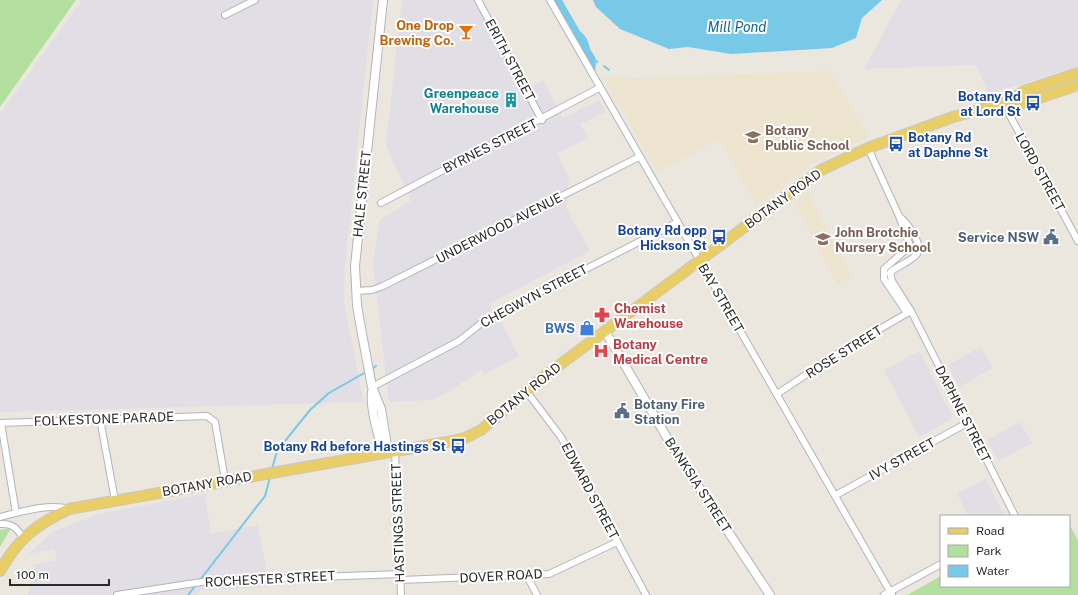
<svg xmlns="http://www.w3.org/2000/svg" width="1078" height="595" font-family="'Public Sans',sans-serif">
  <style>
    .industrial { fill: #e1dee5 }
    .education { fill: #ede4cf }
    .green { fill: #b3e09e }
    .water { fill: #78c8e8 }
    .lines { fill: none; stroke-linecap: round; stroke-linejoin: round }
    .stream { stroke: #78c8e8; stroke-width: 2 }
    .canal { stroke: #78c8e8; stroke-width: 7 }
    .minor-casing { stroke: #b2b4be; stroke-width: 8 }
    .tertiary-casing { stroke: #b2b4be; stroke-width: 10 }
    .primary-casing { stroke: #c8c8c8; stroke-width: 12 }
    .minor { stroke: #fff; stroke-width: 6 }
    .tertiary { stroke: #fff; stroke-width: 8 }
    .primary { stroke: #e9cd67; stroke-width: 10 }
    .labels { text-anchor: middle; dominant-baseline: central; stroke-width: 4; stroke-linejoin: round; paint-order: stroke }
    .food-label { font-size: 13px; font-weight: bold; fill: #c56008; stroke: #fff; text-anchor: end }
    .street-label { font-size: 13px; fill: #2b2b2b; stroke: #fff }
    .culture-label { font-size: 13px; font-weight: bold; fill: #0d838f; stroke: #fff; text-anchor: end }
    .transit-label { font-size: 13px; font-weight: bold; fill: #164399; stroke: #fff; text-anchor: end }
    .education-label { font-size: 13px; font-weight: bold; fill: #785e54; stroke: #fff; text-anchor: start }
    .service-label { font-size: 13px; font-weight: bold; fill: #4e5e75; stroke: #fff; text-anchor: end }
    .health-label { font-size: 13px; font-weight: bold; fill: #be3a42; stroke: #fff; text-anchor: start }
    .shop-label { font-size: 13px; font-weight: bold; fill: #366cbe; stroke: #fff; text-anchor: end }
    .water-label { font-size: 14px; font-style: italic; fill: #156796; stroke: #fff }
  </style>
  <rect width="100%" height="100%" fill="#ece7de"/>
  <path class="industrial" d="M 82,0 L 373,0 L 345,265 L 344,302 L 364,402 L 0,412 L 0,114 Z
    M 402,0 L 482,0 L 529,88 L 543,80 L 563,118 L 599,100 L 606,112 L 580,124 L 588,138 L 557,153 L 569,178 L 566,208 L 590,251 L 489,304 L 501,322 L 519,356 L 484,375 L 481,370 L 447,393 L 431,400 L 389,402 L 373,265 L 379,220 L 411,201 L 386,145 Z
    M 901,0 L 1078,0 L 1078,66 L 989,94 L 976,65 L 864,69 Z
    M 981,347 L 993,368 L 959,387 L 948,365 Z
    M 919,351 L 952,415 L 952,419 L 919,437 L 884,370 Z
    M 1020,422 L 1032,443 L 998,461 L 987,440 Z
    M 986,479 L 1004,515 L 1004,516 L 968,516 L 957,494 Z
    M 205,494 L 211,534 L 258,525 L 270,587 L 201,590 L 196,595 L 28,595 L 31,580 L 36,579 L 33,565 L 57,560 L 54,549 L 28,554 L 52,532 L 98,514 Z"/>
  <path class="education" d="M 830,71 L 869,137 L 818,160 L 756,205 L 719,139 L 658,172 L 604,79 Z
    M 808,192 L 851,275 L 837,285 L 795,203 Z"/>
  <path class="green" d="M 0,0 L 76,0 L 0,107 Z
    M 1069,524 L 1078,540 L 1078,595 L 907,595 L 941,576 L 941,586 L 1069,586 Z
    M 11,528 L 0,547 L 0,530 Z"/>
  <path class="water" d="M 593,0 L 882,0 L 862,18 L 856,38 L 832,48 L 731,54 L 688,47 L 669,49 L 620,29 L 596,7 Z"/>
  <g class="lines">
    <path class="stream" d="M 575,30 C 585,34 589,43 589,54 L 597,62
      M 592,59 L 595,65
      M 604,66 L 609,70
      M 372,369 L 376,366
      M 272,469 L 277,451 L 310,410 L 329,393 L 366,372
      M 200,580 L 265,496 L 270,477
      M 188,595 L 196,585"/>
    <path class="canal" d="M 558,0 L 592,59 L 592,68"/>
    <defs>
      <path id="minor" d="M 478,0 L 542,120
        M 550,0 L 892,595
        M 225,15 L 255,0
        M 1008,102 L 1009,114 L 1078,241
        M 868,148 L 899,216 L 910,246 L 884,269 L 884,279 L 905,310 L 911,311
        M 381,203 L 599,88
        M 899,216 C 906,222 924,244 917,254 C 910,263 897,265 890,273 L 892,281 L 911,311 L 1015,516
        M 356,291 L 372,290 L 383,286 L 639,157
        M 372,387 L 459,341 L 484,321 L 678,222
        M 527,392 L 561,437 L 646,595
        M 777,394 L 840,352 L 911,311
        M 100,419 L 115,500
        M 0,423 L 207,416 L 215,422 L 225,480
        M 1,423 L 16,513
        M 395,451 L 401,595
        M 836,495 L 967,423
        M 0,517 C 21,512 48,503 69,509
        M 0,524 C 12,523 17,528 23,538
        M 527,576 L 537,595
        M 401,580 L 549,574 L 617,542
        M 117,595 L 208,581 L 401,574
        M 884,595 L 941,564"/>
      <path id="tertiary" d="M 383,0 L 355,266 L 357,305 L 360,323 L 372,387 L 381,409 L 388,452
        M 605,331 L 673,448 L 770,595
        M 372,392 C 370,412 379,433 382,453"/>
      <path id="primary" d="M 1008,102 L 1024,91 L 1078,73
        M 0,571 C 18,539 35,525 69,509 L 447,442 L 465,438 L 481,430 L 542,378 L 821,170 L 868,148 L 953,117 L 1008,102 L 1024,103 L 1078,85"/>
    </defs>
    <use href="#minor" class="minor-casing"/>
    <use href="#tertiary" class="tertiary-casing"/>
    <use href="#primary" class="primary-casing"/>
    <use href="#minor" class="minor"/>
    <use href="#tertiary" class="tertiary"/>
    <use href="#primary" class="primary"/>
  </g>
  <defs>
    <symbol id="bar-bare" viewBox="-9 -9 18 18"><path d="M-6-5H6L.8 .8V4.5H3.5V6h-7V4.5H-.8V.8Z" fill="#e8710a" stroke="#fff" stroke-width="2.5" paint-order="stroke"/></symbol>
    <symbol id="building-bare" viewBox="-9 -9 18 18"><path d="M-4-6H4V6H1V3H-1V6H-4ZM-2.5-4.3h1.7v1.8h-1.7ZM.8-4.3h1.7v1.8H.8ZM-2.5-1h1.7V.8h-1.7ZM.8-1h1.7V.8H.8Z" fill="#0f9aa8" stroke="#fff" stroke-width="2.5" paint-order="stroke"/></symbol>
    <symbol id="bus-bare" viewBox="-9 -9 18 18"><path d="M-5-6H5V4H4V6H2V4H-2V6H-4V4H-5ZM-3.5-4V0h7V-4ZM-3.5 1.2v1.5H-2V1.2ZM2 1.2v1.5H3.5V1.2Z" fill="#1a4fb4" stroke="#fff" stroke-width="2.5" paint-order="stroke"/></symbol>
    <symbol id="school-bare" viewBox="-9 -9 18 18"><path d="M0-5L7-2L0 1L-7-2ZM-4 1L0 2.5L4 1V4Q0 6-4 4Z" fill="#8d6e63" stroke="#fff" stroke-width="2.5" paint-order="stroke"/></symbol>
    <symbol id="civic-bare" viewBox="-9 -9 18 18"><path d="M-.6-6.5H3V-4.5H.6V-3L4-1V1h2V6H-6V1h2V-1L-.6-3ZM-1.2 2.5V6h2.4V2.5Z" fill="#5c6f8a" stroke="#fff" stroke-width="2.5" paint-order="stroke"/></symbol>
    <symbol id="pharmacy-bare" viewBox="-9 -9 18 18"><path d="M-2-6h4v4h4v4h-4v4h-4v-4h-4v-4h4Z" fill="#e0444e" stroke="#fff" stroke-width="2.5" paint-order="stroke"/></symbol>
    <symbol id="shop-bare" viewBox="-9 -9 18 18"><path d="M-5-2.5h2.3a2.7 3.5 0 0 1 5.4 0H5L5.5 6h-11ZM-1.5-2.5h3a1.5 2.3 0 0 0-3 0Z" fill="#3f7fe0" stroke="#fff" stroke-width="2.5" paint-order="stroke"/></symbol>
    <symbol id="hospital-bare" viewBox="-9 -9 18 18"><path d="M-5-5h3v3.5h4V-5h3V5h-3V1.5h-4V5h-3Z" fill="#e0444e" stroke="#fff" stroke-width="2.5" paint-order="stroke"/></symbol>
  </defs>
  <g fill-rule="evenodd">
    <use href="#bar-bare" x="455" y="21" width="22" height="22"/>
    <use href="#building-bare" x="500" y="89" width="22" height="22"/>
    <use href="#bus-bare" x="1022" y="92" width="22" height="22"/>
    <use href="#school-bare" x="742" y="126" width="22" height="22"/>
    <use href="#bus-bare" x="885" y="133" width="22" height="22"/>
    <use href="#bus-bare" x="708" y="226" width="22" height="22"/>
    <use href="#civic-bare" x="1040" y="226" width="22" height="22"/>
    <use href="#school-bare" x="812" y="228" width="22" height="22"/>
    <use href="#pharmacy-bare" x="591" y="304" width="22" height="22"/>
    <use href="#shop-bare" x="576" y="317" width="22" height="22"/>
    <use href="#hospital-bare" x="590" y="340" width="22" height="22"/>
    <use href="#civic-bare" x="611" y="400" width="22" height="22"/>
    <use href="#bus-bare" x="447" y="435" width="22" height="22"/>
  </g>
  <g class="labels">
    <g class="food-label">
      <text x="454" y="25">One Drop<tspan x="454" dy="15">Brewing Co.</tspan></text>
    </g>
    <g class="street-label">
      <text transform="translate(510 60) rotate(62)">ERITH STREET</text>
      <text transform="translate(490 146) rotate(-27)">BYRNES STREET</text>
      <text transform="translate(1040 172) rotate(61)">LORD STREET</text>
      <text transform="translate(362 194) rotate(-84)">HALE STREET</text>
      <text transform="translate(783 199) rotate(-36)">BOTANY ROAD</text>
      <text transform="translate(499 228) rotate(-27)">UNDERWOOD AVENUE</text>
      <text transform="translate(534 296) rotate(-28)">CHEGWYN STREET</text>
      <text transform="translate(721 298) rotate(60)">BAY STREET</text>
      <text transform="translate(844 352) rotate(-32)">ROSE STREET</text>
      <text transform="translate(524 394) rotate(-39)">BOTANY ROAD</text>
      <text transform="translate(963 414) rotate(63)">DAPHNE STREET</text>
      <text transform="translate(104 419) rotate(-2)">FOLKESTONE PARADE</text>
      <text transform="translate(902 459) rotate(-29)">IVY STREET</text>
      <text transform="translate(207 484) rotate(-10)">BOTANY ROAD</text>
      <text transform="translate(698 485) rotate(57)">BANKSIA STREET</text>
      <text transform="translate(590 491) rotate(62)">EDWARD STREET</text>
      <text transform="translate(398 523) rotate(-92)">HASTINGS STREET</text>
      <text transform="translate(501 576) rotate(-3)">DOVER ROAD</text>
      <text transform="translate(270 579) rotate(-3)">ROCHESTER STREET</text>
    </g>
    <g class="culture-label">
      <text x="499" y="93">Greenpeace<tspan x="499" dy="15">Warehouse</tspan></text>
    </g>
    <g class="transit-label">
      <text x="1021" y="96">Botany Rd<tspan x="1021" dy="15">at Lord St</tspan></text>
      <text x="908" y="137" text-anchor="start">Botany Rd<tspan x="908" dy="15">at Daphne St</tspan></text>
      <text x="707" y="230">Botany Rd opp<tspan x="707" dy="15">Hickson St</tspan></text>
      <text x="446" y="446">Botany Rd before Hastings St</text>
    </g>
    <g class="education-label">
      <text x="765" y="130">Botany<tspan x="765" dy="15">Public School</tspan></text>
      <text x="835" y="232">John Brotchie<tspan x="835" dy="15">Nursery School</tspan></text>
    </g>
    <g class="service-label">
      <text x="1039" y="237">Service NSW</text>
      <text x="634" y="404" text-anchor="start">Botany Fire<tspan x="634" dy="15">Station</tspan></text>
    </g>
    <g class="health-label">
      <text x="614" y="308">Chemist<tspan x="614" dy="15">Warehouse</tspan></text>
      <text x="613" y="344">Botany<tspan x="613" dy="15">Medical Centre</tspan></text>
    </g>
    <g class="shop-label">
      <text x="575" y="328">BWS</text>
    </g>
    <g class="water-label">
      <text x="737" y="27">Mill Pond</text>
    </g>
  </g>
  <rect x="940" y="515" width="130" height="72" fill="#ffffff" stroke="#aaaaaa"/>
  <rect x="948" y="528" width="20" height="6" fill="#e9cd67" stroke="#aaaaaa"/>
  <text x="976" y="535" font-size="12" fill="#2b2b2b">Road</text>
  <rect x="948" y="545" width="20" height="12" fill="#b3e09e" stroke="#aaaaaa"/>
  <text x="976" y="555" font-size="12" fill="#2b2b2b">Park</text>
  <rect x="948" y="565" width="20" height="12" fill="#78c8e8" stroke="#aaaaaa"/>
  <text x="976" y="575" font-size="12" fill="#2b2b2b">Water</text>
  <path d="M10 579v6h99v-6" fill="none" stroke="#2b2b2b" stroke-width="2"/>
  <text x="16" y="579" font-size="12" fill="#2b2b2b" stroke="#ffffff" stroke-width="3" paint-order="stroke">100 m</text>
</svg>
